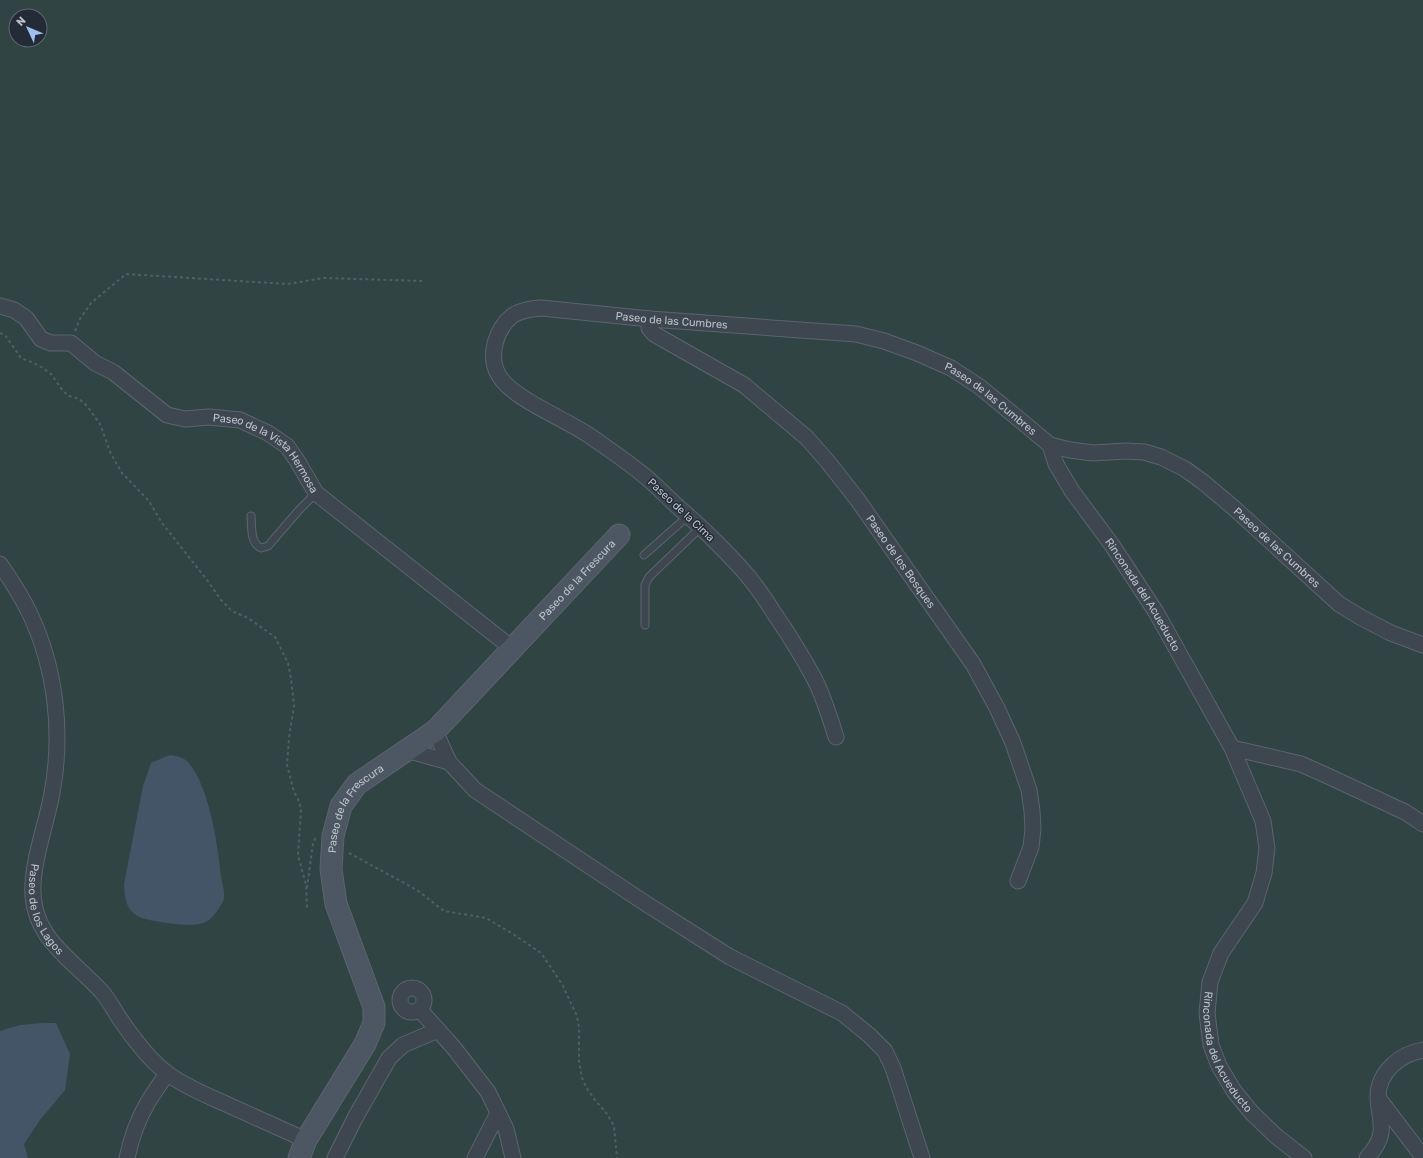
<svg xmlns="http://www.w3.org/2000/svg" width="1423" height="1158" font-family="Rubik,sans-serif">
  <style>
    .green { fill: #304443; fill-rule: evenodd }
    .water { fill: #445568 }
    .lines { fill: none; stroke-linecap: round; stroke-linejoin: round }
    .lane-casing { stroke: #5c646e; stroke-width: 9 }
    .street-casing { stroke: #5c646e; stroke-width: 17 }
    .secondary-casing { stroke: #5c646e; stroke-width: 23 }
    .path { stroke: #4f6062; stroke-width: 2; stroke-dasharray: 3 3; stroke-linecap: butt }
    .lane { stroke: #3e4750; stroke-width: 7 }
    .street { stroke: #3e4750; stroke-width: 15 }
    .secondary { stroke: #4d5663; stroke-width: 21 }
    .labels { text-anchor: middle; dominant-baseline: central; stroke-width: 3; stroke-linejoin: round; paint-order: stroke }
    .street-label { font-size: 11px; fill: #bbc2ca; stroke: #232b36 }
  </style>
  <rect width="100%" height="100%" fill="#2b3540"/>
  <path class="green" d="M 0,0 L 1423,0 L 1423,1158 L 0,1158 ZM 16,16 L 40,16 L 40,40 L 16,40 Z"/>
  <path class="water" d="M 170,755 C 176,756 183,757 187,761 C 209,784 218,845 221,877 C 222,883 225,892 224,898 C 222,906 213,918 206,922 C 195,928 167,923 155,921 C 130,917 125,908 124,884 L 143,786 L 151,763 Z
    M 43,1023 L 56,1023 L 70,1054 L 65,1090 L 40,1120 L 24,1144 L 28,1158 L 0,1158 L 0,1031 L 20,1025 Z"/>
  <g class="lines">
    <defs>
      <path id="lane" d="M 251,516 C 252,527 250,543 261,548 L 268,546 L 299,510 L 316,493
        M 644,555 L 688,516
        M 645,625 L 645,585 L 649,577 L 701,527"/>
      <g id="street">
        <path id="s1" d="M 0,306 L 14,310 L 26,318 L 41,339 L 51,343 L 71,343 L 95,363 L 113,372 L 167,415 L 185,419 L 209,417 L 240,420 L 268,433 L 287,446 L 298,462 L 316,493 L 513,649"/>
        <path id="s2" d="M 650,319 L 649,328 L 654,334 L 744,385 L 807,438 L 828,462 L 857,499 L 973,664 L 997,708 L 1013,743 L 1029,790 L 1032,811 L 1033,829 L 1031,847 L 1018,881"/>
        <path id="s3" d="M 1050,445 L 1056,464 L 1072,491 L 1112,545 L 1156,612 L 1232,748 L 1263,821 L 1267,848 L 1264,873 L 1255,903 L 1221,953 L 1210,982 L 1207,1013 L 1211,1045 L 1219,1066 L 1234,1091 L 1252,1113 L 1277,1137 L 1304,1158"/>
        <path id="s4" d="M 0,564 C 11,580 22,597 30,614 C 56,669 63,733 52,793 C 47,822 34,855 33,885 C 30,937 72,959 102,992 C 108,999 113,1008 118,1016 C 132,1037 148,1059 168,1074 C 186,1087 206,1095 226,1104 C 253,1116 279,1128 306,1140"/>
        <path d="M 435,731 L 449,762 L 475,790 L 645,903 L 730,957 L 842,1013 L 869,1035 L 885,1051 L 893,1068 L 922,1158"/>
        <path id="s5" d="M 836,737 C 830,718 824,698 815,680 C 803,657 789,635 774,613 C 764,597 753,581 740,567 C 720,545 699,525 677,506 C 665,495 654,483 641,473 C 625,460 607,448 590,436 C 566,419 510,398 498,374 C 488,355 496,329 512,316 C 520,310 531,309 541,308 L 650,319 L 856,334 L 884,341 L 917,353 L 951,368 L 980,387 L 1050,445 L 1070,450 L 1093,453 L 1126,451 L 1144,452 L 1161,457 L 1185,469 L 1203,482 L 1234,508 L 1339,604 L 1362,618 L 1391,633 L 1423,645"/>
        <path d="M 1232,748 L 1301,764 L 1330,777 L 1405,812 L 1423,824"/>
        <path d="M 406,750 L 449,762"/>
        <circle cx="412" cy="1000" r="12"/>
        <path d="M 420,1010 L 454,1048 L 488,1092 L 506,1129 L 513,1158"/>
        <path d="M 1379,1099 L 1423,1157"/>
        <path d="M 127,1158 C 131,1139 138,1119 148,1102 C 154,1092 161,1083 167,1073"/>
        <path d="M 335,1158 L 355,1118 L 389,1058 L 403,1045 L 438,1030"/>
        <path d="M 475,1158 L 498,1113"/>
        <path d="M 1367,1158 C 1372,1152 1378,1145 1380,1137 C 1384,1124 1378,1110 1378,1097 C 1378,1072 1400,1054 1423,1050"/>
      </g>
      <g id="secondary">
        <path id="s6" d="M 299,1158 L 306,1140 L 365,1044 L 374,1023 L 374,1007 L 336,904 L 331,869 L 333,836 L 341,806 L 357,784 L 435,731 L 619,535"/>
      </g>
    </defs>
    <use href="#lane" class="lane-casing"/>
    <use href="#street" class="street-casing"/>
    <use href="#secondary" class="secondary-casing"/>
    <path class="path" d="M 75,331 L 80,319 L 91,303 L 126,274 L 287,284 L 324,278 L 422,281
      M 0,333 L 5,335 L 21,358 L 34,363 L 43,368 L 51,374 L 63,391 L 69,396 L 79,399 L 87,406 L 100,424 L 111,454 L 122,473 L 149,501 L 162,523 L 207,580 L 221,600 L 232,611 L 248,618 L 275,637 L 288,663 L 291,678 L 294,706 L 289,738 L 287,765 L 294,792 L 298,799 L 301,809 L 298,855 L 306,885 L 307,908
      M 349,853 L 417,890 L 444,911 L 486,918 L 513,934 L 541,953 L 562,984 L 577,1016 L 579,1028 L 579,1061 L 582,1078 L 586,1087 L 595,1100 L 607,1114 L 614,1126 L 617,1158
      M 307,888 L 313,843 L 316,837"/>
    <use href="#lane" class="lane"/>
    <use href="#street" class="street"/>
    <use href="#secondary" class="secondary"/>
  </g>
  <g class="labels">
    <g class="street-label">
      <text stroke="none"><textPath href="#s5" startOffset="734">Paseo de las Cumbres</textPath></text>
      <text stroke="none"><textPath href="#s5" startOffset="1070">Paseo de las Cumbres</textPath></text>
      <text stroke="none"><textPath href="#s1" startOffset="320">Paseo de la Vista Hermosa</textPath></text>
      <text transform="translate(681 510) rotate(43)">Paseo de la Cima</text>
      <text stroke="none"><textPath href="#s5" startOffset="1406">Paseo de las Cumbres</textPath></text>
      <text stroke="none"><textPath href="#s2" startOffset="358">Paseo de los Bosques</textPath></text>
      <text stroke="none"><textPath href="#s6" startOffset="709">Paseo de la Frescura</textPath></text>
      <text stroke="none"><textPath href="#s3" startOffset="177">Rinconada del Acueducto</textPath></text>
      <text stroke="none"><textPath href="#s6" startOffset="385">Paseo de la Frescura</textPath></text>
      <text stroke="none"><textPath href="#s4" startOffset="363">Paseo de los Lagos</textPath></text>
      <text stroke="none"><textPath href="#s3" startOffset="684">Rinconada del Acueducto</textPath></text>
    </g>
  </g>
  <g transform="translate(28 28) rotate(314)"><circle r="19" fill="#232b36" stroke="#606771"/>
  <path d="M0-3L7 15L0 10L-7 15Z" fill="#9fbfec"/>
  <text y="-6" font-size="11" font-weight="bold" text-anchor="middle" fill="#bbc2ca">N</text>
  </g>
</svg>
